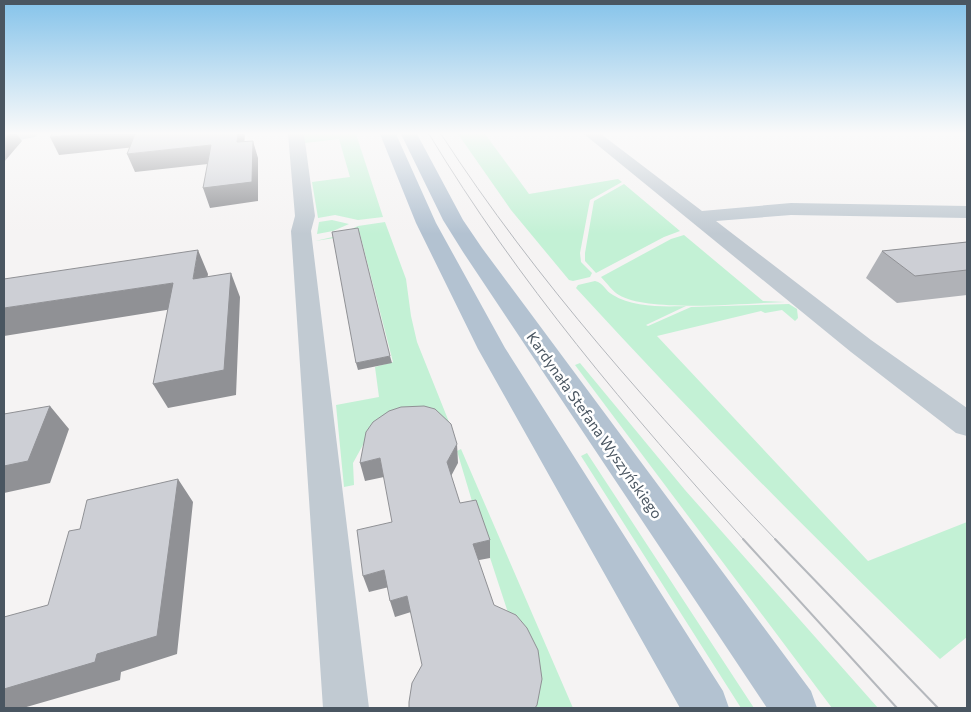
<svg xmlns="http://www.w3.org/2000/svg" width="971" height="712" font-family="Commissioner,sans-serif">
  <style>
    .green { fill: #c3f1d5 }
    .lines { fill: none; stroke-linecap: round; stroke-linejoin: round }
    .minor { fill: #c1cad2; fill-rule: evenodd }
    .major { fill: #b3c2d1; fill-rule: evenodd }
    .tram-far1 { stroke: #b5b8bd; stroke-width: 1 }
    .tram { stroke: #b5b8bd; stroke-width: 2 }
    .wall { fill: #b0b2b7 }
    .shaded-wall { fill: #909195 }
    .building { fill: #cdcfd5; stroke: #909195 }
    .labels { text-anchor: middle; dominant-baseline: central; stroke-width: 5; stroke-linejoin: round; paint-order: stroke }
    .street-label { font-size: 15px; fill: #4a5661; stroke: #fff }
  </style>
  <rect width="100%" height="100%" fill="#f5f3f3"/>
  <path class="green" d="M 304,134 L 356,134 L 383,217 L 358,220 L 335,215 L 318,218 L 312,182 L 350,177 L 339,139 L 305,143 Z
    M 458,134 L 485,134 L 529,194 L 618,179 L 622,182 L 590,200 L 580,253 L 581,262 L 592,273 L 590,277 L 573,281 L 569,280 L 511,210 Z
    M 624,184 L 680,231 L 664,237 L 596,273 L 585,261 L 585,253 L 594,201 Z
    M 332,220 L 349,224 L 333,231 L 317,234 L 319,222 Z
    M 385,222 L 406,279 L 411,316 L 417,342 L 451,427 L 364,443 L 353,463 L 354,485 L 344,487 L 336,405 L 379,397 L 375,367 L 393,362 L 360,234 L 315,241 L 337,236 L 358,226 Z
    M 684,235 L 763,301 L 785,302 C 748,303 648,313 619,295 C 614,293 606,282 601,277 L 671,239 Z
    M 595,281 C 604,283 605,291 613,295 C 632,307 664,307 686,306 L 646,325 L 648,326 L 691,307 L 789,304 L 797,309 L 798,318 L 795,321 L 782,310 L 765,313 L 761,311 L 657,336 L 868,561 L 967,522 L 967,637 L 940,659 C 815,539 693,416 576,288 L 578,285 Z
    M 580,363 L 685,490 L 878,708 L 832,708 L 575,365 Z
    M 461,449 L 573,708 L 536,708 L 539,692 L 514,631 L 477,518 L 457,451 Z
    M 587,453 L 754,708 L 741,708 L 581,456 Z"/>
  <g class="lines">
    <path class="minor" d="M 4,134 L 38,134 L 35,137 L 4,143 Z
      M 288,134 L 304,134 L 315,216 L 311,231 L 369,708 L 323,708 L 291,231 L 295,216 Z
      M 584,134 L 601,134 L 702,211 L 791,203 L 967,206 L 967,218 L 791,215 L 716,221 L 871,340 L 967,408 L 967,436 L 956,433 L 851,352 Z"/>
    <path class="major" d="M 380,134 L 396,134 L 436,223 L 505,348 L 723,691 L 729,708 L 680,708 L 478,349 L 416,223 Z
      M 401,134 L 417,134 L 463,220 L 482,248 L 811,691 L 817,708 L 767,708 L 463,252 L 443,220 Z"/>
    <path class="tram-far1" d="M 429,134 C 518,282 629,412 744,540
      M 441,134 C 537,282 655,413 776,540"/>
    <path class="tram" d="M 743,539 L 897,708
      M 775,539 L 938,708"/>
  </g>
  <path class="wall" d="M 967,242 L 967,295 L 897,303 L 866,278 L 882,251 Z"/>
  <path class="shaded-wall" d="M 9,134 L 17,134 L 22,141 L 4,162 L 4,140 Z
    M 86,134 L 139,134 L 145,146 L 59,155 L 50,137 Z
    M 238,134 L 245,134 L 243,160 L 237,142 Z
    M 253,141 L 258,158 L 258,201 L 210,208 L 203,188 Z
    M 211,145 L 217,163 L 135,172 L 127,154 Z
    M 198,250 L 208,274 L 204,303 L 193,279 Z
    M 231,273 L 240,297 L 236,395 L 168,408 L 153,384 Z
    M 173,283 L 185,307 L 4,336 L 4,308 Z
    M 390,356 L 392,363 L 358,370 L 356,363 Z
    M 50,406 L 69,429 L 50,483 L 4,493 L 4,466 Z
    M 457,444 L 458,463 L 449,480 L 447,462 Z
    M 380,458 L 384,477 L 365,481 L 360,463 Z
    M 178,479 L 193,502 L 177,654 L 121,672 L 120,680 L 23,708 L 4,708 L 4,689 L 97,654 Z
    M 490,540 L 490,558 L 474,561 L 473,544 Z
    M 384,570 L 389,587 L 369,592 L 363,576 Z
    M 407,596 L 411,612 L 395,617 L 390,601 Z"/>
  <path class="building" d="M 4,134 L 9,134 L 4,140 Z
    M 52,134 L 86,134 L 50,137 Z
    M 135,134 L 238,134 L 237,142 L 253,141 L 252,182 L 203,188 L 211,145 L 127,154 Z
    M 358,228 L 390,356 L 356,363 L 332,232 Z
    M 967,242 L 967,270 L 915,276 L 882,251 Z
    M 198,250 L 193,279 L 231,273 L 224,370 L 153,384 L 173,283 L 4,308 L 4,279 Z
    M 50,406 L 28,461 L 4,466 L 4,414 Z
    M 424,406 L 435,409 L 451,424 L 457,444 L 447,462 L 460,503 L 476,500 L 490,540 L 473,544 L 494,605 L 516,615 L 527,628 L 538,650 L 542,679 L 537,705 L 535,708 L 409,708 L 409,702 L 412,683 L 422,665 L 407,596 L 390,601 L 384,570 L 363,576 L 357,530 L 392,522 L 380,458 L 360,463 L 366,432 L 373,422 L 389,411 L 401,407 Z
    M 178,479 L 157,636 L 97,654 L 95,662 L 4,689 L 4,617 L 48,605 L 69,531 L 80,529 L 87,500 Z"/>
  <linearGradient id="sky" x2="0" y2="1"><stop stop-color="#85c3ea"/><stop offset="0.57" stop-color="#fafafa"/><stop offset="1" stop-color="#fafafa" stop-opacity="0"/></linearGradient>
  <rect width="971" height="234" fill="url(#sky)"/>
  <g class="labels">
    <g class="street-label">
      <text transform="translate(595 425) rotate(55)">Kardynała Stefana Wyszyńskiego</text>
    </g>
  </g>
  <rect width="971" height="712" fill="none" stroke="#4a5661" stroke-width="10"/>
</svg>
